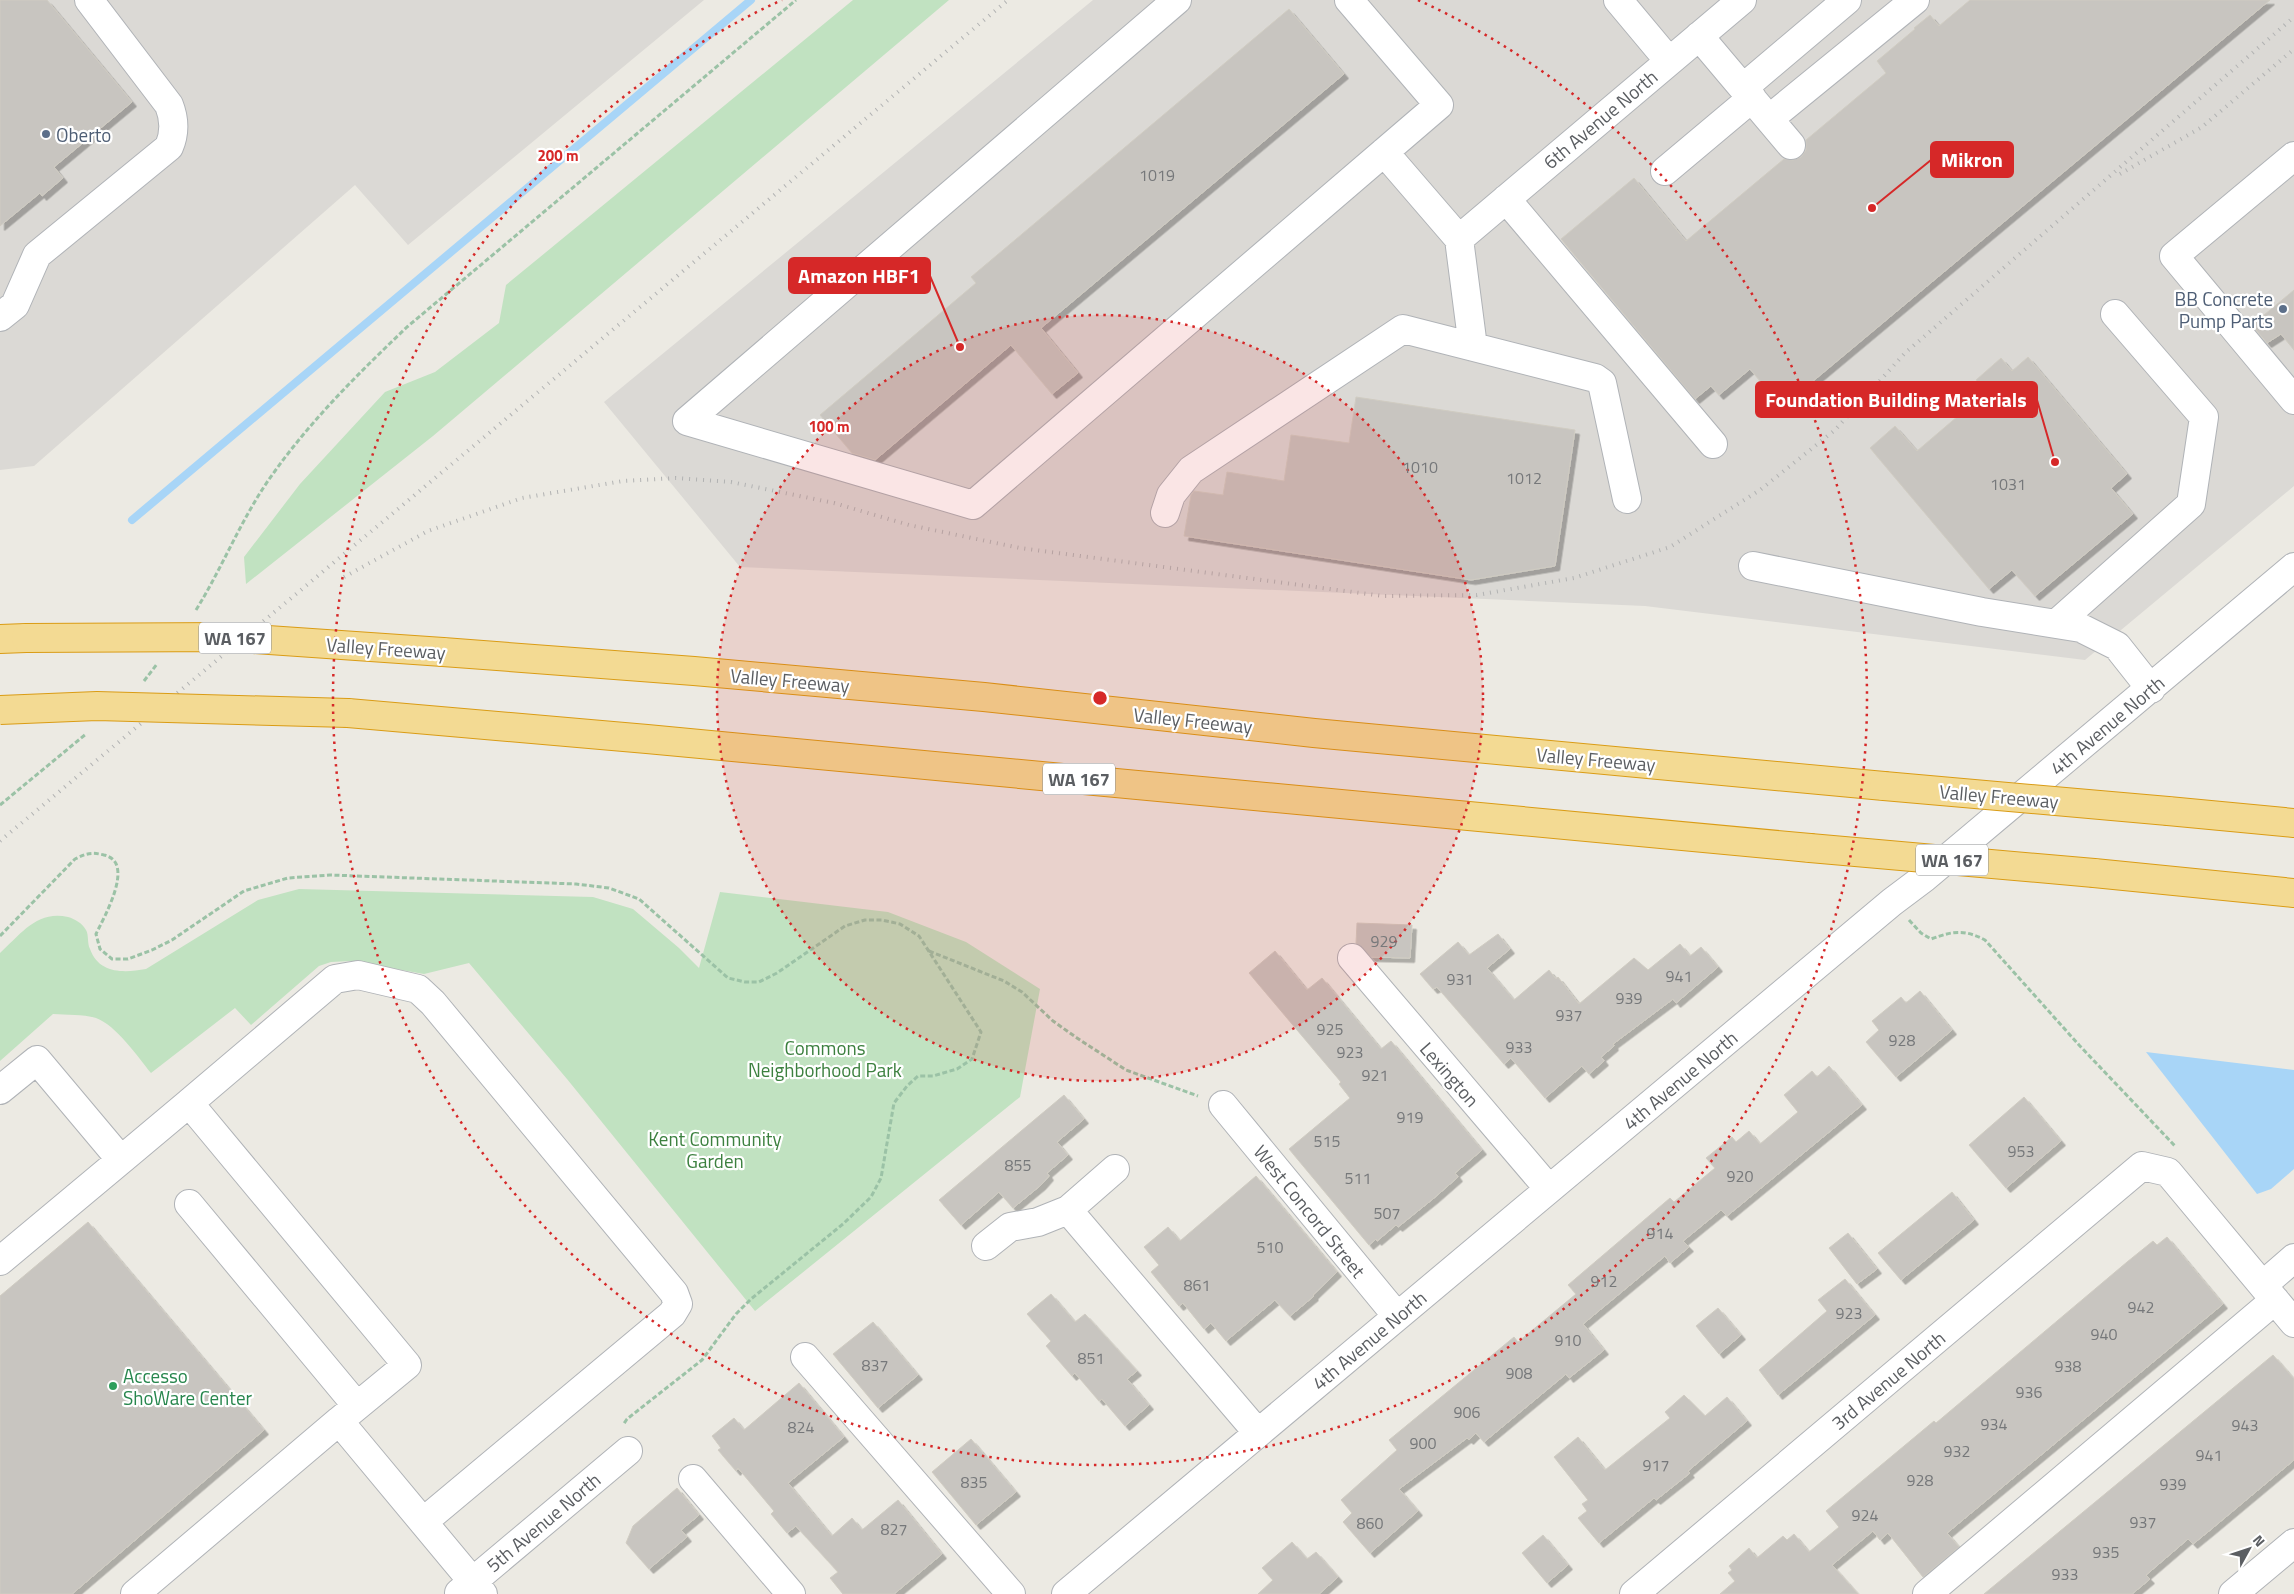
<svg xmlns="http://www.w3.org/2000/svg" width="2294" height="1594" font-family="'Titillium Web',sans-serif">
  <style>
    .industrial { fill: #dbd9d5 }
    .green { fill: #c1e2c1 }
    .water { fill: #a8d5f7 }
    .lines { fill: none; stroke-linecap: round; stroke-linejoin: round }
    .stream { stroke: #a8d5f7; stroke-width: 8 }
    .building { fill: #c8c5c0; stroke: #d0ccc2; filter: url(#shadow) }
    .minor-casing { stroke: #b0b3b7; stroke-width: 30 }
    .highway-casing { stroke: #da9c15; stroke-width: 30 }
    .path { stroke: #9bc2a6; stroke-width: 3; stroke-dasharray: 5 2.5; stroke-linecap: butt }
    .minor { stroke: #fff; stroke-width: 28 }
    .highway { stroke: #f3da93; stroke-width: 28 }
    .rail { stroke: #b1b2b2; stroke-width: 4; stroke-dasharray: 1 6; stroke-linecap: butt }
    .highway-bridge-casing { stroke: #da9c15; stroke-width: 30; stroke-linecap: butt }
    .highway-bridge { stroke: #f3da93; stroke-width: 28 }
    .ring { fill: none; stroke: #d62828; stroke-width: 2.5; stroke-dasharray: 2.5 5 }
    .service-dot { fill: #5c6f8a; stroke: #fff; stroke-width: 2 }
    .leisure-dot { fill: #2e9e5b; stroke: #fff; stroke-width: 2 }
    .labels { text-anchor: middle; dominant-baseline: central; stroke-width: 4.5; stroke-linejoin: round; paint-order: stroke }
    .number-label { font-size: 16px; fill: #76787a }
    .shield { fill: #fff; stroke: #8c8e91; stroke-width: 1 }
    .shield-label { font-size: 18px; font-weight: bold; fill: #5b5e62 }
    .street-label { font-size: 19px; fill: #5b5e62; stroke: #fff }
    .service-label { font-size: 19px; fill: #4e5e75; stroke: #fff; text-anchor: start }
    .park-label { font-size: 19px; fill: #3c803f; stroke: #fff }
    .leisure-label { font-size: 19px; fill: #27864d; stroke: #fff; text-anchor: start }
    .centre { fill: #d62828; stroke: #fff; stroke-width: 2.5 }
    .ring-label { font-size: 15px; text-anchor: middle; font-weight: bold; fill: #d62828; stroke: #fff; stroke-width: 4.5; stroke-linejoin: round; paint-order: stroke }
    .leader { fill: none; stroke: #d62828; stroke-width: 2 }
    .callout-dot { fill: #d62828; stroke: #fff; stroke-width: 2 }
    .callout { fill: #d62828; stroke: #d62828; stroke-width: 2 }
    .callout-label { font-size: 20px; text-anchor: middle; font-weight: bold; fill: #fff }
  </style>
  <defs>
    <filter id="shadow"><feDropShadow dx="4.5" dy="4.5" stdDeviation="0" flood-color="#0004"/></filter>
  </defs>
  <rect width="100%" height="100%" fill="#eceae3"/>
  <path class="industrial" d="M 0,0 L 704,0 L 408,245 L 355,185 L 34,466 L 0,470 Z
    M 1093,0 L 2294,0 L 2294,486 L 2085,660 L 1645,606 L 740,567 L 604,402 Z"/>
  <path class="green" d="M 853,0 L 949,0 L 433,436 L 246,584 L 244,557 L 300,484 L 385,392 L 435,372 L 499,323 L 506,285 Z
    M 299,889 L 593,897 L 633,909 L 679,948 L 699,968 L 720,892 L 888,912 L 966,942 L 1040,989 L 1020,1097 L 755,1311 L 567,1079 L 469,963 L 424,974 L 351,961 L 331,962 L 319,966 L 251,1025 L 235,1008 L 151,1073 C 137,1056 117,1026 96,1018 C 82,1014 67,1015 53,1014 L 0,1061 L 0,953 C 21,934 37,910 68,917 C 75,919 82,923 86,930 C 89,935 87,943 90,949 C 99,974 124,973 146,969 L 258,900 Z"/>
  <path class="water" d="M 2146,1052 L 2294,1070 L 2294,1169 L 2271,1189 L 2257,1194 Z"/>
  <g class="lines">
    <path class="stream" d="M 132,520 L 751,0"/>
  </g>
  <path class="building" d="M 0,0 L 47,0 L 132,102 L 54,167 L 63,178 L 42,196 L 40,193 L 0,226 Z
    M 1970,0 L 2270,0 L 1782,407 L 1750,369 L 1719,395 L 1711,386 L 1695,399 L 1561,239 L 1634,178 L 1686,241 L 1784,159 L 1793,160 L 1801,157 L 1806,150 L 1806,140 L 1886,73 L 1877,61 L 1915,29 L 1914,28 L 1930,15 L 1939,26 Z
    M 1289,9 L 1344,74 L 1041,328 L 1078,373 L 1052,394 L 1011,345 L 875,460 L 852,453 L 820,415 L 976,283 L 971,277 Z
    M 2294,290 L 2294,350 L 2281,334 L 2267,343 L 2252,325 Z
    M 2028,357 L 2127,474 L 2111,488 L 2133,514 L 2035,596 L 2012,570 L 1989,589 L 1870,448 L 1895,426 L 1917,451 L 1986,392 L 1976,380 L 2001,358 L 2012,371 Z
    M 1356,397 L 1575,430 L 1555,566 L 1471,580 L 1184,536 L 1191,495 L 1194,491 L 1223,495 L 1227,472 L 1284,481 L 1291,435 L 1349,443 Z
    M 1357,923 L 1412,925 L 1410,958 L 1371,957 L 1356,943 Z
    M 1498,934 L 1510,949 L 1487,968 L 1514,1000 L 1549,970 L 1556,979 L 1558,977 L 1579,1004 L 1634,958 L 1648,970 L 1680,944 L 1690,956 L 1701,947 L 1718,967 L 1676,1003 L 1673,999 L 1613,1044 L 1614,1046 L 1601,1057 L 1604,1061 L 1589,1074 L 1582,1066 L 1545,1098 L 1511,1058 L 1504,1064 L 1437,987 L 1433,989 L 1420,974 L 1458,942 L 1469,955 Z
    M 1275,951 L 1307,990 L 1322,978 L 1381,1049 L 1391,1041 L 1482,1150 L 1455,1173 L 1458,1177 L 1434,1198 L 1398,1227 L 1396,1225 L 1377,1241 L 1376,1239 L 1369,1245 L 1289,1149 L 1350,1098 L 1339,1084 L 1341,1082 L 1249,973 Z
    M 1920,991 L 1952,1030 L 1896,1077 L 1866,1042 L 1879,1030 L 1872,1021 L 1901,997 L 1906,1003 Z
    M 1829,1066 L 1862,1105 L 1727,1216 L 1721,1210 L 1683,1241 L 1689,1247 L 1670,1263 L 1665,1256 L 1583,1324 L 1604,1350 L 1569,1378 L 1566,1374 L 1484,1442 L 1476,1433 L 1469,1440 L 1467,1438 L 1399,1489 L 1418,1511 L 1370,1553 L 1343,1522 L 1352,1513 L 1341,1500 L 1397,1450 L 1389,1440 L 1514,1337 L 1518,1342 L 1576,1294 L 1568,1285 L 1670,1198 L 1674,1202 L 1715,1168 L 1706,1158 L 1732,1137 L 1736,1142 L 1749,1131 L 1760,1144 L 1798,1112 L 1784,1095 L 1812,1071 L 1817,1077 Z
    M 1064,1095 L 1084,1119 L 1057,1142 L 1068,1155 L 1047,1173 L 1049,1176 L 1041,1185 L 1013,1208 L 999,1192 L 961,1225 L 939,1200 Z
    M 2024,1097 L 2061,1141 L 2006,1188 L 1969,1145 Z
    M 1256,1176 L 1337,1272 L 1313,1295 L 1314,1296 L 1290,1316 L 1275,1300 L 1226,1341 L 1211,1323 L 1204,1329 L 1183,1303 L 1179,1306 L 1151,1272 L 1159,1265 L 1144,1247 L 1168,1227 L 1180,1241 Z
    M 1952,1192 L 1974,1220 L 1901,1280 L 1878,1253 Z
    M 88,1222 L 264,1430 L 72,1594 L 0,1594 L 0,1296 Z
    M 1848,1233 L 1877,1269 L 1857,1284 L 1829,1248 Z
    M 2167,1237 L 2223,1304 L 1947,1533 L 1959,1547 L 1923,1577 L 1888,1533 L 1880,1540 L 1873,1531 L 1832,1565 L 1858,1594 L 1720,1594 L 1735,1581 L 1728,1573 L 1732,1570 L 1729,1566 L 1749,1548 L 1757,1558 L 1783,1536 L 1787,1540 L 1794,1534 L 1809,1552 L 1839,1527 L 1826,1511 L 1934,1421 L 1936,1423 L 2127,1262 L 2153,1241 L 2157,1245 Z
    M 1845,1279 L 1875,1315 L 1778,1395 L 1759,1370 L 1827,1311 L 1818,1300 Z
    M 1051,1294 L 1075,1322 L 1085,1314 L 1137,1371 L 1127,1379 L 1149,1405 L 1125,1426 L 1102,1399 L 1099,1401 L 1075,1373 L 1072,1376 L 1046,1346 L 1051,1341 L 1027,1314 Z
    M 1718,1308 L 1741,1335 L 1719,1354 L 1696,1326 Z
    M 873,1322 L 918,1375 L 878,1408 L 833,1354 Z
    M 2273,1355 L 2294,1379 L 2294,1460 L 2209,1531 L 2193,1544 L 2188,1539 L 2146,1575 L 2150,1579 L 2132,1594 L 1984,1594 Z
    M 799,1383 L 844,1437 L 788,1483 L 832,1536 L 852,1518 L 862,1530 L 898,1500 L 942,1554 L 894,1594 L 843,1594 L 830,1578 L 838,1572 L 796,1526 L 787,1533 L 771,1514 L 774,1511 L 738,1468 L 736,1471 L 718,1450 L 721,1448 L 712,1436 L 734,1418 L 744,1430 Z
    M 1684,1395 L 1705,1416 L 1727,1397 L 1747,1421 L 1688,1471 L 1690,1473 L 1656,1500 L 1654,1498 L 1599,1543 L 1578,1518 L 1587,1511 L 1582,1504 L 1588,1500 L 1554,1457 L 1578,1437 L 1605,1470 L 1670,1418 L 1665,1412 Z
    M 971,1439 L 1016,1492 L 976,1525 L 932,1472 Z
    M 677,1488 L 699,1515 L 681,1530 L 687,1537 L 649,1569 L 626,1543 L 633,1526 Z
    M 1543,1535 L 1568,1565 L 1547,1583 L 1522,1553 Z
    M 1292,1542 L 1307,1559 L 1316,1552 L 1338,1577 L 1319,1594 L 1258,1594 L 1273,1580 L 1262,1568 Z"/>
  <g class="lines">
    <defs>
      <path id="minor" d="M 1177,0 L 687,421 L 973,505 L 1439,105 L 1349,0
        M 1618,0 L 1669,61
        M 1699,36 L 1791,145
        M 1743,88 L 1847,0
        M 1769,119 L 1915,0
        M 1384,152 L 1459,239 L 1473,347
        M 2294,156 L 2174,256 L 2294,400
        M 1665,171 L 1752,98
        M 1506,199 L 1713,444
        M 1459,239 L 1742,0
        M 0,317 L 15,305 L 37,255 L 169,147 C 175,133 175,120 169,105 L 89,0
        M 1165,513 L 1171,495 L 1191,470 L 1403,329 L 1595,378 L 1602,383 L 1627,499
        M 1753,566 L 1982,612 L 2081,628 L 2117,646 L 2151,689
        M 2056,624 L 2191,504 L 2204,417 L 2115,314
        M 1352,958 L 1549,1189
        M 0,1090 L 37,1060 L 121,1160 L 189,1103 L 407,1365 L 339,1421 L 483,1594
        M 189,1103 L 335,979 L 358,975 L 418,989 L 433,1003 L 674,1293 L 678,1304 L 672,1314 L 423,1522
        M 1223,1105 L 1397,1316
        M 1115,1169 L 1068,1210 L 1258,1433
        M 189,1204 L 357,1406
        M 986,1246 L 1010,1227 L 1038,1222 L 1068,1210
        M 0,1261 L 121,1160
        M 2263,1285 L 2294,1258
        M 805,1357 L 1011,1594
        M 693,1479 L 791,1594
        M 459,1593 L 628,1451
        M 135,1594 L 339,1421
        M 1066,1594 L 1892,902 L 1924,878 L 2294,567
        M 1634,1594 L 2142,1166 L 2168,1172 L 2294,1323
        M 1927,1594 L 2275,1300
        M 2233,1594 L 2294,1543"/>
      <path id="highway" d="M 0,639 L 26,638
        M 443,652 L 694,671 L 984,697 L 1314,733 L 1884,786
        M 348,713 L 647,739 L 1810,848
        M 2168,811 L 2294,823
        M 2094,873 L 2294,893"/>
    </defs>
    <use href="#minor" class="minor-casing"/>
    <use href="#highway" class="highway-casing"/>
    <path class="path" d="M 196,610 C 224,565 243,514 275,471 C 313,418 360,372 407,327 L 796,0
      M 144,681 L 157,664
      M 0,805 L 86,734
      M 1909,920 L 1921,933 L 1931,939 C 1953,931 1964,929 1985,940 L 2079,1045 L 2175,1146
      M 0,936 L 75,859 C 87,853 92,852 104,855 C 136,862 104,917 96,934 L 100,949 L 112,959 L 128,959 L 152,950 L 172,940 L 244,891 L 288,878 L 330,875 L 576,884 L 609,888 L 639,899 L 728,978 L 745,982 L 759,982 L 777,973 L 845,926 L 865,920 L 882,920 L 900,924 L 919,936 L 981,1032 L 972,1059 L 957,1069 L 933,1076 L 918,1076 L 907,1086 L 894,1103 L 881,1178 L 871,1197 L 843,1224 L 751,1299 L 736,1314 L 702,1360 L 627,1419 L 623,1425
      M 929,951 L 1004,981 L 1022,992 L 1053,1021 L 1077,1038 L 1126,1070 L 1198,1096"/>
    <use href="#minor" class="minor"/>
    <use href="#highway" class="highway"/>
    <path class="rail" d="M 2120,174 L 2202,127 L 2294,49
      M 344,577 L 428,531 L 522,498 L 623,481 L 676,478 L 731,482 L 834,503 L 909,525 L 1020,548 L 1383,596 L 1477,595 L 1574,578 L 1670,547 L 1760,490 L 1835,430 L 1905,353 L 2294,17
      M 0,841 L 1008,0"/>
    <defs>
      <path id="highway-bridge" d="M 26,638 L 225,637 L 443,652
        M 0,710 L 97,706 L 348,713
        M 1884,786 L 2168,811
        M 1810,848 L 2094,873"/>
    </defs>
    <use href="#highway-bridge" class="highway-bridge-casing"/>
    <use href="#highway-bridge" class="highway-bridge"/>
  </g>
  <circle cx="1100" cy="698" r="383" fill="#d62828" fill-opacity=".12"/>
  <g class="ring">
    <circle cx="1100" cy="698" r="383"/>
    <path d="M1418 0A767 767 0 1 1 782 0"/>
  </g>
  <g class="service-dot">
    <circle cx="46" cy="134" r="5"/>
    <circle cx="2283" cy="309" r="5"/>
  </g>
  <circle class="leisure-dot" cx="113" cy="1386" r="5"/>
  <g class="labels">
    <g class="number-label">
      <text x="1157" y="175">1019</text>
      <text x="1420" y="467">1010</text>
      <text x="1524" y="478">1012</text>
      <text x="2008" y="484">1031</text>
      <text x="1384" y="941">929</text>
      <text x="1679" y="976">941</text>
      <text x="1460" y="979">931</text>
      <text x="1629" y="998">939</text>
      <text x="1569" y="1015">937</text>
      <text x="1330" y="1029">925</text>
      <text x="1902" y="1040">928</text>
      <text x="1519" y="1047">933</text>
      <text x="1350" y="1052">923</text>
      <text x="1375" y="1075">921</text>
      <text x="1410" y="1117">919</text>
      <text x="1327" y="1141">515</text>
      <text x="2021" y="1151">953</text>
      <text x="1018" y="1165">855</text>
      <text x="1740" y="1176">920</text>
      <text x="1358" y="1178">511</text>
      <text x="1387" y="1213">507</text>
      <text x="1660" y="1233">914</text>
      <text x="1270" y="1247">510</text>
      <text x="1604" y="1281">912</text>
      <text x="1197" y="1285">861</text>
      <text x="2141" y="1307">942</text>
      <text x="1849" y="1313">923</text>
      <text x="2104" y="1334">940</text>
      <text x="1568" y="1340">910</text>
      <text x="1091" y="1358">851</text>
      <text x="875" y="1365">837</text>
      <text x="2068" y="1366">938</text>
      <text x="1519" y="1373">908</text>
      <text x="2029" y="1392">936</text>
      <text x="1467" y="1412">906</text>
      <text x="1994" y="1424">934</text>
      <text x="2245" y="1425">943</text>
      <text x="801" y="1427">824</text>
      <text x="1423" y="1443">900</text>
      <text x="1957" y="1451">932</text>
      <text x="2209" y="1455">941</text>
      <text x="1656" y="1465">917</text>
      <text x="1920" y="1480">928</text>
      <text x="974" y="1482">835</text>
      <text x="2173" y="1484">939</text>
      <text x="1865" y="1515">924</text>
      <text x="2143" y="1522">937</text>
      <text x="1370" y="1523">860</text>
      <text x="894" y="1529">827</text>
      <text x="2106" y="1552">935</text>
      <text x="2065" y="1574">933</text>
    </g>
    <g class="shield">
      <rect x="199" y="622.5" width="72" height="31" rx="4"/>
      <rect x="1043" y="763.5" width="72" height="31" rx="4"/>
      <rect x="1916" y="844.5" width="72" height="31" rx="4"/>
    </g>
    <g class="shield-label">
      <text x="235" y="638">WA 167</text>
      <text x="1079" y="779">WA 167</text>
      <text x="1952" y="860">WA 167</text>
    </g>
    <g class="street-label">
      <text transform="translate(1600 119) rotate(-40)">6th Avenue North</text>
      <text transform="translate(386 648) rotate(4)">Valley Freeway</text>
      <text transform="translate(790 680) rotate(5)">Valley Freeway</text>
      <text transform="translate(1193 720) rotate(6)">Valley Freeway</text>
      <text transform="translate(2107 725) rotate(-40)">4th Avenue North</text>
      <text transform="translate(1596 759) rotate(5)">Valley Freeway</text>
      <text transform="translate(1999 796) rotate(5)">Valley Freeway</text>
      <text transform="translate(1450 1074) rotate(49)">Lexington</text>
      <text transform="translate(1680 1080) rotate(-40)">4th Avenue North</text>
      <text transform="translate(1310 1211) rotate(51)">West Concord Street</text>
      <text transform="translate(1369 1340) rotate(-40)">4th Avenue North</text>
      <text transform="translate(1888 1380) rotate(-40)">3rd Avenue North</text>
      <text transform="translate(543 1522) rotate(-40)">5th Avenue North</text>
    </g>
    <g class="service-label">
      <text x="56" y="134">Oberto</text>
      <text x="2273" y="298" text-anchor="end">BB Concrete<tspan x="2273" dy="22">Pump Parts</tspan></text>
    </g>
    <g class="park-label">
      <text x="825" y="1047">Commons<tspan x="825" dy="22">Neighborhood Park</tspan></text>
      <text x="715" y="1138">Kent Community<tspan x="715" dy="22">Garden</tspan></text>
    </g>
    <g class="leisure-label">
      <text x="123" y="1375">Accesso<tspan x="123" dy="22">ShoWare Center</tspan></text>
    </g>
  </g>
  <circle cx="1100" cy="698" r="8" class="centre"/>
  <g class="ring-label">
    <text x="558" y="161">200 m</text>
    <text x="829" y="432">100 m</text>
  </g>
  <path class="leader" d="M1872 208L1931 160M960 347L930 276M2055 462L2037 400"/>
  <g class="callout-dot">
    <circle cx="1872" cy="208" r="5"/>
    <circle cx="960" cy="347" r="5"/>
    <circle cx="2055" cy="462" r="5"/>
  </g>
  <g class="callout">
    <rect x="1931" y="142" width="82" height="35" rx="5"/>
    <rect x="789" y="258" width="141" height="35" rx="5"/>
    <rect x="1756" y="382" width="281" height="35" rx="5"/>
  </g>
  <g class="callout-label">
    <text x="1972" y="167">Mikron</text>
    <text x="859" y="283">Amazon HBF1</text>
    <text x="1896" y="407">Foundation Building Materials</text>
  </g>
  <g transform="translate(2249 1549) rotate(50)" stroke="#ffffff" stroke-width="4" paint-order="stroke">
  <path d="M0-4L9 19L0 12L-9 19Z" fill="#5b5e62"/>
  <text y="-8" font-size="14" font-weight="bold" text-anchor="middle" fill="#5b5e62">N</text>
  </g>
</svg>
